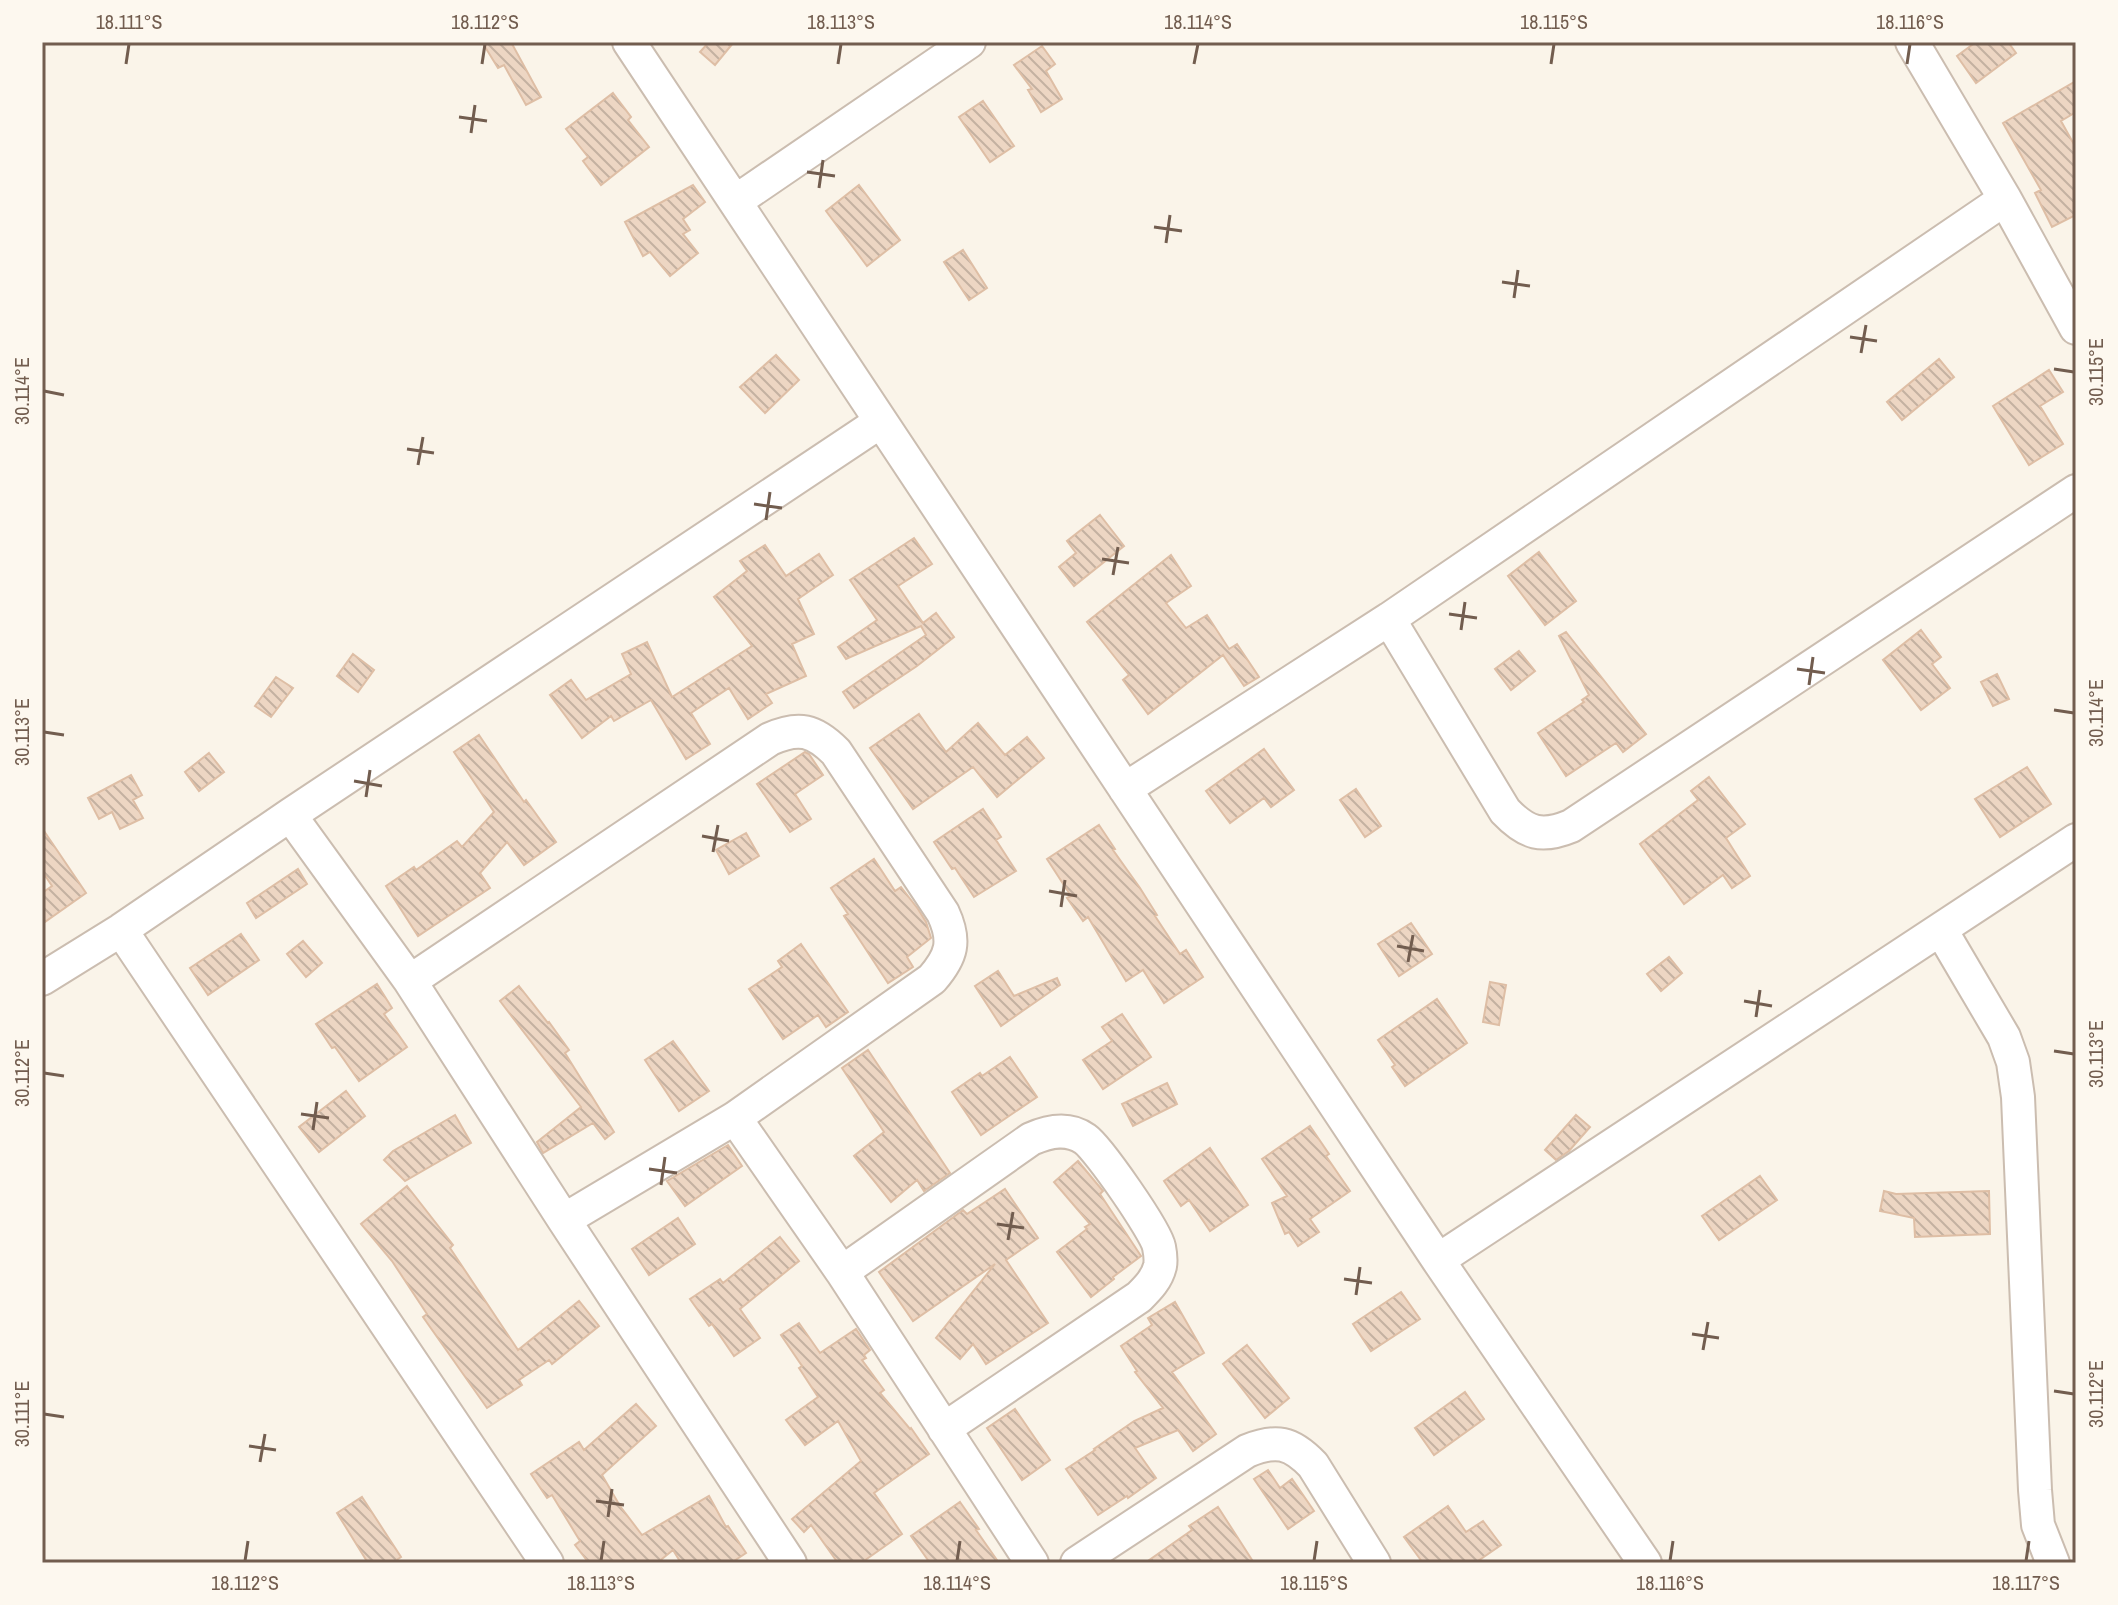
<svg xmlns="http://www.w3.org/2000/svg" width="2118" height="1605" font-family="'Archivo Narrow',sans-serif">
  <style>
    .building { fill: url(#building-back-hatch); stroke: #debea5; stroke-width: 2 }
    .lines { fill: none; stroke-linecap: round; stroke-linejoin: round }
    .minor-casing { stroke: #cbbdb0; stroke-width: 36 }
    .minor { stroke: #fff; stroke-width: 32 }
    .ticks { fill: none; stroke: #725d4f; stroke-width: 3 }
    .neatline { fill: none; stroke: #725d4f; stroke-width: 3 }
    .ticks-label { font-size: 20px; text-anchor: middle; fill: #725d4f }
  </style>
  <defs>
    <pattern id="building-back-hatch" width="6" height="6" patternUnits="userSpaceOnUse" patternTransform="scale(2)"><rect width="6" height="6" fill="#edd6c3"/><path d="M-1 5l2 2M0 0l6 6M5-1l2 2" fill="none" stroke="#c4b1a1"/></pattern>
  </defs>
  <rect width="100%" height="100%" fill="#faf4e9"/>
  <path class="building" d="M 482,42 L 511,42 L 541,97 L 526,105 L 504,65 L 498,68 Z
    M 709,42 L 734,42 L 715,65 L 700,52 Z
    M 1976,42 L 2008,42 L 2016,53 L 1976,83 L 1957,56 Z
    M 1042,46 L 1055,64 L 1046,71 L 1062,99 L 1041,112 L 1028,90 L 1032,89 L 1014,65 Z
    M 2076,81 L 2076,112 L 2061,121 L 2076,148 L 2076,215 L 2052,227 L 2035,193 L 2041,190 L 2003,123 Z
    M 613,93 L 631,117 L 628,120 L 649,147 L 601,185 L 583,161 L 588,157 L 566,129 Z
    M 983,101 L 1014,146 L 990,162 L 959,117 Z
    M 693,185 L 705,202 L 683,219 L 690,230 L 683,234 L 698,253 L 670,276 L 650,252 L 643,256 L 625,222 Z
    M 859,185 L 900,240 L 867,266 L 826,211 Z
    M 963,250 L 987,288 L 969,300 L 944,262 Z
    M 776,355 L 799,380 L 765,413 L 740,387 Z
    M 1939,359 L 1954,377 L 1902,420 L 1887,402 Z
    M 2049,370 L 2063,392 L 2040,406 L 2063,444 L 2029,465 L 1993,406 Z
    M 1100,515 L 1124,546 L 1074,586 L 1059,567 L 1076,553 L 1067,541 Z
    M 914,538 L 932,564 L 898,586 L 923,623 L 936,613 L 954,637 L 917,666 L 854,708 L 843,692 L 926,635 L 921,626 L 846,659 L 838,647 L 877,620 L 850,580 Z
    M 765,545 L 786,576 L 819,554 L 833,575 L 798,599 L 814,634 L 792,644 L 806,676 L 766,694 L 772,703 L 748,719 L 729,688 L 691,713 L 710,744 L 686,759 L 651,700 L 614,721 L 611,716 L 582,738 L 550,695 L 571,680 L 586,700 L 631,674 L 622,654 L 647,642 L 672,697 L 752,646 L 714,597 L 747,571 L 740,561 Z
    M 1539,552 L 1576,601 L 1545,625 L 1508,576 Z
    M 1171,555 L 1191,586 L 1166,603 L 1186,628 L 1207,615 L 1229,649 L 1237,644 L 1259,677 L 1244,686 L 1223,655 L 1148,714 L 1123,680 L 1129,675 L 1087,622 Z
    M 1921,630 L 1941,657 L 1932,664 L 1950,688 L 1921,710 L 1883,660 Z
    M 1566,632 L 1646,734 L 1623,752 L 1616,743 L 1566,776 L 1538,733 L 1584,702 L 1582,700 L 1589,695 L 1559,636 Z
    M 1519,651 L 1535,671 L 1511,690 L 1495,669 Z
    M 353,654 L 374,670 L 358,692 L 337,676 Z
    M 1997,674 L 2009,699 L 1993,706 L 1981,682 Z
    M 276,677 L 293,688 L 271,717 L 255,706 Z
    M 919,714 L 946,752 L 978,723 L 1005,755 L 1027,737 L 1044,758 L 997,797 L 973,767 L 913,809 L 870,748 Z
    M 479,735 L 524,802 L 526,800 L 556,842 L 524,865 L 507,842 L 480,873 L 490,888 L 418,936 L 386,886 L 414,867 L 416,870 L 457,841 L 462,847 L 494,812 L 454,752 Z
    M 1264,749 L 1294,790 L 1271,807 L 1264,798 L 1230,823 L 1206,791 Z
    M 805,752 L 809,754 L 823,775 L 795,794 L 811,819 L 790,832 L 757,784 Z
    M 209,753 L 224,772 L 199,791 L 185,772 Z
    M 2027,767 L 2051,804 L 2000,837 L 1975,799 Z
    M 131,775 L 142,795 L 133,800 L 143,818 L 120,829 L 112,812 L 99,819 L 88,798 Z
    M 1709,777 L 1745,824 L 1726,838 L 1750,876 L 1732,888 L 1723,875 L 1684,904 L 1640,844 L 1698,800 L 1691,791 Z
    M 1356,789 L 1381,826 L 1365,837 L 1340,800 Z
    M 983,809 L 1001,837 L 996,840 L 1016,871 L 974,897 L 955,868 L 952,869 L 934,842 Z
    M 1099,825 L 1115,849 L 1113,850 L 1140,888 L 1157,915 L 1155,916 L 1180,954 L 1186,950 L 1203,977 L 1164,1003 L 1143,970 L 1126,981 L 1088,917 L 1083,921 L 1067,898 L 1071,896 L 1047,859 Z
    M 42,828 L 86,893 L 42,924 L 42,893 L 52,886 L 42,871 Z
    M 746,833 L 759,856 L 729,874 L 716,850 Z
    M 874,859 L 895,891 L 901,887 L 918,909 L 926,922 L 931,938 L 907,957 L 913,967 L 888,983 L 844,916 L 848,914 L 831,888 Z
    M 298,869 L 307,884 L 256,918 L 247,903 Z
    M 1411,923 L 1432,954 L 1399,976 L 1378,944 Z
    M 241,934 L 259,960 L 208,995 L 190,968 Z
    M 303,941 L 322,963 L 306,977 L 287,954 Z
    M 801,944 L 848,1012 L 826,1027 L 818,1015 L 783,1039 L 749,989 L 782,967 L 778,961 Z
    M 1669,957 L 1682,973 L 1661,991 L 1647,974 Z
    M 998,971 L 1014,996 L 1057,978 L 1060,985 L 1001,1026 L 975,986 Z
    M 1490,982 L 1506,985 L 1499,1025 L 1483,1022 Z
    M 377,984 L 392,1008 L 384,1014 L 407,1047 L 359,1081 L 335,1047 L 332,1048 L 316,1024 Z
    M 519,986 L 548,1023 L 549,1022 L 569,1050 L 565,1053 L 614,1132 L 605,1139 L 593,1123 L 543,1153 L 537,1142 L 581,1107 L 500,1001 Z
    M 1437,999 L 1467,1043 L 1405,1086 L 1392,1067 L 1395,1065 L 1378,1040 Z
    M 1122,1014 L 1151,1057 L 1103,1089 L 1083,1060 L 1112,1041 L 1102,1027 Z
    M 673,1041 L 709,1091 L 679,1111 L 645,1060 Z
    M 868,1050 L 950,1173 L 924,1191 L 917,1180 L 891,1202 L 854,1156 L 884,1132 L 842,1068 Z
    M 1010,1057 L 1037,1097 L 981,1135 L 952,1092 L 980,1073 L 982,1076 Z
    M 1167,1083 L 1177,1104 L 1133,1126 L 1122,1104 Z
    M 346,1091 L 365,1116 L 319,1152 L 299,1127 Z
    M 455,1115 L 471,1143 L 405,1181 L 384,1160 L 393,1151 Z
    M 1576,1115 L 1590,1127 L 1569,1151 L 1556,1160 L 1545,1150 Z
    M 1310,1126 L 1329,1154 L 1326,1156 L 1350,1191 L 1310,1219 L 1319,1232 L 1298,1246 L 1289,1232 L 1285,1234 L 1272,1203 L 1287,1196 L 1262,1159 Z
    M 728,1145 L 742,1166 L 685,1206 L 667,1181 Z
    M 1210,1148 L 1248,1205 L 1210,1231 L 1189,1200 L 1181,1206 L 1164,1181 Z
    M 1078,1161 L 1103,1191 L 1100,1194 L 1141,1256 L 1113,1277 L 1114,1279 L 1091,1297 L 1057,1252 L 1087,1229 L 1085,1227 L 1090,1224 L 1054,1182 Z
    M 1760,1176 L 1777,1200 L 1719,1240 L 1702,1216 Z
    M 407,1186 L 453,1245 L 450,1248 L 518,1350 L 579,1301 L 599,1326 L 552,1364 L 549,1360 L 519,1380 L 522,1385 L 487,1408 L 423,1317 L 427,1314 L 392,1261 L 361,1224 Z
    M 1005,1189 L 1038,1238 L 1006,1260 L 1048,1323 L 986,1364 L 973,1344 L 960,1359 L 936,1338 L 995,1264 L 913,1321 L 879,1272 L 963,1210 L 967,1214 Z
    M 1884,1191 L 1896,1194 L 1989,1191 L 1990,1234 L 1915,1237 L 1914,1218 L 1880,1211 Z
    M 678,1218 L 695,1244 L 649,1275 L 632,1249 Z
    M 780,1237 L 799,1261 L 740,1309 L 760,1338 L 734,1356 L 712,1324 L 709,1326 L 690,1299 L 720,1279 L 723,1283 Z
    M 1401,1292 L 1420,1319 L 1371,1351 L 1353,1324 Z
    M 1175,1302 L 1204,1353 L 1172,1372 L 1216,1434 L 1193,1451 L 1178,1430 L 1135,1448 L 1156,1478 L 1128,1498 L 1127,1496 L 1098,1515 L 1066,1469 L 1095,1450 L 1094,1449 L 1134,1421 L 1163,1408 L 1135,1372 L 1137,1371 L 1121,1346 L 1152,1325 L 1148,1318 Z
    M 799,1323 L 820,1353 L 856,1329 L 870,1350 L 864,1355 L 866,1358 L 862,1360 L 884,1390 L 880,1393 L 910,1429 L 911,1428 L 929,1454 L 874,1493 L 902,1534 L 861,1563 L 838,1563 L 811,1525 L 804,1532 L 792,1519 L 861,1461 L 838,1421 L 805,1445 L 786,1420 L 818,1397 L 799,1368 L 802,1366 L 781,1335 Z
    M 1247,1345 L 1289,1398 L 1265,1418 L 1223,1364 Z
    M 1465,1392 L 1484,1419 L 1434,1455 L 1415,1428 Z
    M 636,1404 L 656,1426 L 602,1475 L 620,1506 L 642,1535 L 709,1496 L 726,1527 L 728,1526 L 746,1553 L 731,1563 L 681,1563 L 673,1550 L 657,1563 L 589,1563 L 575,1545 L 580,1541 L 552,1495 L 547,1498 L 531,1474 L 579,1442 L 584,1450 Z
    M 1015,1409 L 1050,1460 L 1022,1480 L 987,1428 Z
    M 1268,1470 L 1280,1488 L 1292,1479 L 1314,1511 L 1288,1529 L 1254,1479 Z
    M 362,1497 L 401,1557 L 392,1563 L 368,1563 L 337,1513 Z
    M 960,1502 L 979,1529 L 976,1530 L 999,1563 L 930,1563 L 911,1536 Z
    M 1448,1506 L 1466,1532 L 1483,1521 L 1501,1545 L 1475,1563 L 1423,1563 L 1404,1537 Z
    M 1218,1507 L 1254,1563 L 1145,1563 L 1192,1530 L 1189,1526 Z"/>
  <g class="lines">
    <defs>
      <path id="minor" d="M 629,42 L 1438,1260 L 1645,1563
        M 1912,42 L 2005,199 L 2076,328
        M 736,201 L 969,42
        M 1389,619 L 1505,811 C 1527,834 1542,838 1571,826 L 2076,491
        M 1125,789 L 1389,619 L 2005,199
        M 290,815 L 410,981 L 564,1220 L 790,1563
        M 121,930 L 547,1563
        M 1941,930 L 2004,1037 L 2013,1062 L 2018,1097 L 2035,1490 L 2038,1525 L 2053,1563
        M 42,979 L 121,930 L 290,815 L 880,422
        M 410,981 L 770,739 C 799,726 814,730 836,752 L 943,913 C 956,941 952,956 932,979 L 735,1118 L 564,1220
        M 735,1118 L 842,1272 L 1032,1563
        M 1438,1260 L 2076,840
        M 842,1272 L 1031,1139 C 1049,1131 1068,1127 1085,1139 C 1098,1148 1156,1231 1159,1247 C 1160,1252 1161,1261 1160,1266 C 1157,1279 1148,1288 1139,1297 L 944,1429
        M 1077,1563 L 1247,1451 C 1276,1439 1291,1442 1313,1465 L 1374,1563"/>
    </defs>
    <use href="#minor" class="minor-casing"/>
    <use href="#minor" class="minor"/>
  </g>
  <path class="ticks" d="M 126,64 L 129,44M 482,64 L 485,44M 838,64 L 841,44M 1194,64 L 1198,44M 1551,64 L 1554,44M 1907,64 L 1910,44M 459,117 L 487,121M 471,133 L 475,105M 807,172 L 835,176M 819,188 L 823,160M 1154,227 L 1182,231M 1166,243 L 1170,215M 1502,282 L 1530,286M 1514,298 L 1518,270M 1850,337 L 1877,341M 1861,353 L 1866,325M 2054,369 L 2074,372M 44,391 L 64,395M 407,449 L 434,453M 418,465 L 423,437M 754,504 L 782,508M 766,520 L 770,492M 1102,559 L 1129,563M 1113,575 L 1118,547M 1449,614 L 1477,618M 1461,630 L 1465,602M 1797,669 L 1825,673M 1809,685 L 1813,657M 2054,710 L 2074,713M 44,732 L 64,735M 354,781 L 382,786M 366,797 L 370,770M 702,836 L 729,841M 713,852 L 718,825M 1049,891 L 1077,896M 1061,907 L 1065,880M 1397,946 L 1424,951M 1408,962 L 1413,935M 1744,1001 L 1772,1006M 1756,1017 L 1760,990M 2054,1051 L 2074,1054M 44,1073 L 64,1076M 301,1114 L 329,1118M 313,1130 L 317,1102M 649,1169 L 677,1173M 661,1185 L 665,1157M 997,1224 L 1024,1228M 1008,1240 L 1013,1212M 1344,1279 L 1372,1283M 1356,1295 L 1360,1267M 1692,1334 L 1719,1338M 1703,1350 L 1708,1322M 2054,1391 L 2074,1394M 44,1414 L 64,1417M 249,1446 L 276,1450M 260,1462 L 265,1434M 596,1501 L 624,1505M 608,1517 L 612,1489M 245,1561 L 248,1541M 601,1561 L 604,1541M 957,1561 L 960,1541M 1314,1561 L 1317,1541M 1670,1561 L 1673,1541M 2026,1561 L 2029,1541"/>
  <rect width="2118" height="1605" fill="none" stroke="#fdf8ef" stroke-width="88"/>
  <rect x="44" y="44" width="2030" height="1517" class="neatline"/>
  <g class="ticks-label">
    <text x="129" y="29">18.111°S</text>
    <text x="485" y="29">18.112°S</text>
    <text x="841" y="29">18.113°S</text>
    <text x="1198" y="29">18.114°S</text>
    <text x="1554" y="29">18.115°S</text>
    <text x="1910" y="29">18.116°S</text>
    <text transform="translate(2096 372) rotate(-90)" y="7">30.115°E</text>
    <text transform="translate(22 391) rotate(-90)" y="7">30.114°E</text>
    <text transform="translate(2096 713) rotate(-90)" y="7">30.114°E</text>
    <text transform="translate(22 732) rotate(-90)" y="7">30.113°E</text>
    <text transform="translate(2096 1054) rotate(-90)" y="7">30.113°E</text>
    <text transform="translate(22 1073) rotate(-90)" y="7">30.112°E</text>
    <text transform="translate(2096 1394) rotate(-90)" y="7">30.112°E</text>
    <text transform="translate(22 1414) rotate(-90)" y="7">30.111°E</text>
    <text x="245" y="1590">18.112°S</text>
    <text x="601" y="1590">18.113°S</text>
    <text x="957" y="1590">18.114°S</text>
    <text x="1314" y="1590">18.115°S</text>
    <text x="1670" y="1590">18.116°S</text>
    <text x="2026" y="1590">18.117°S</text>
  </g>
</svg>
